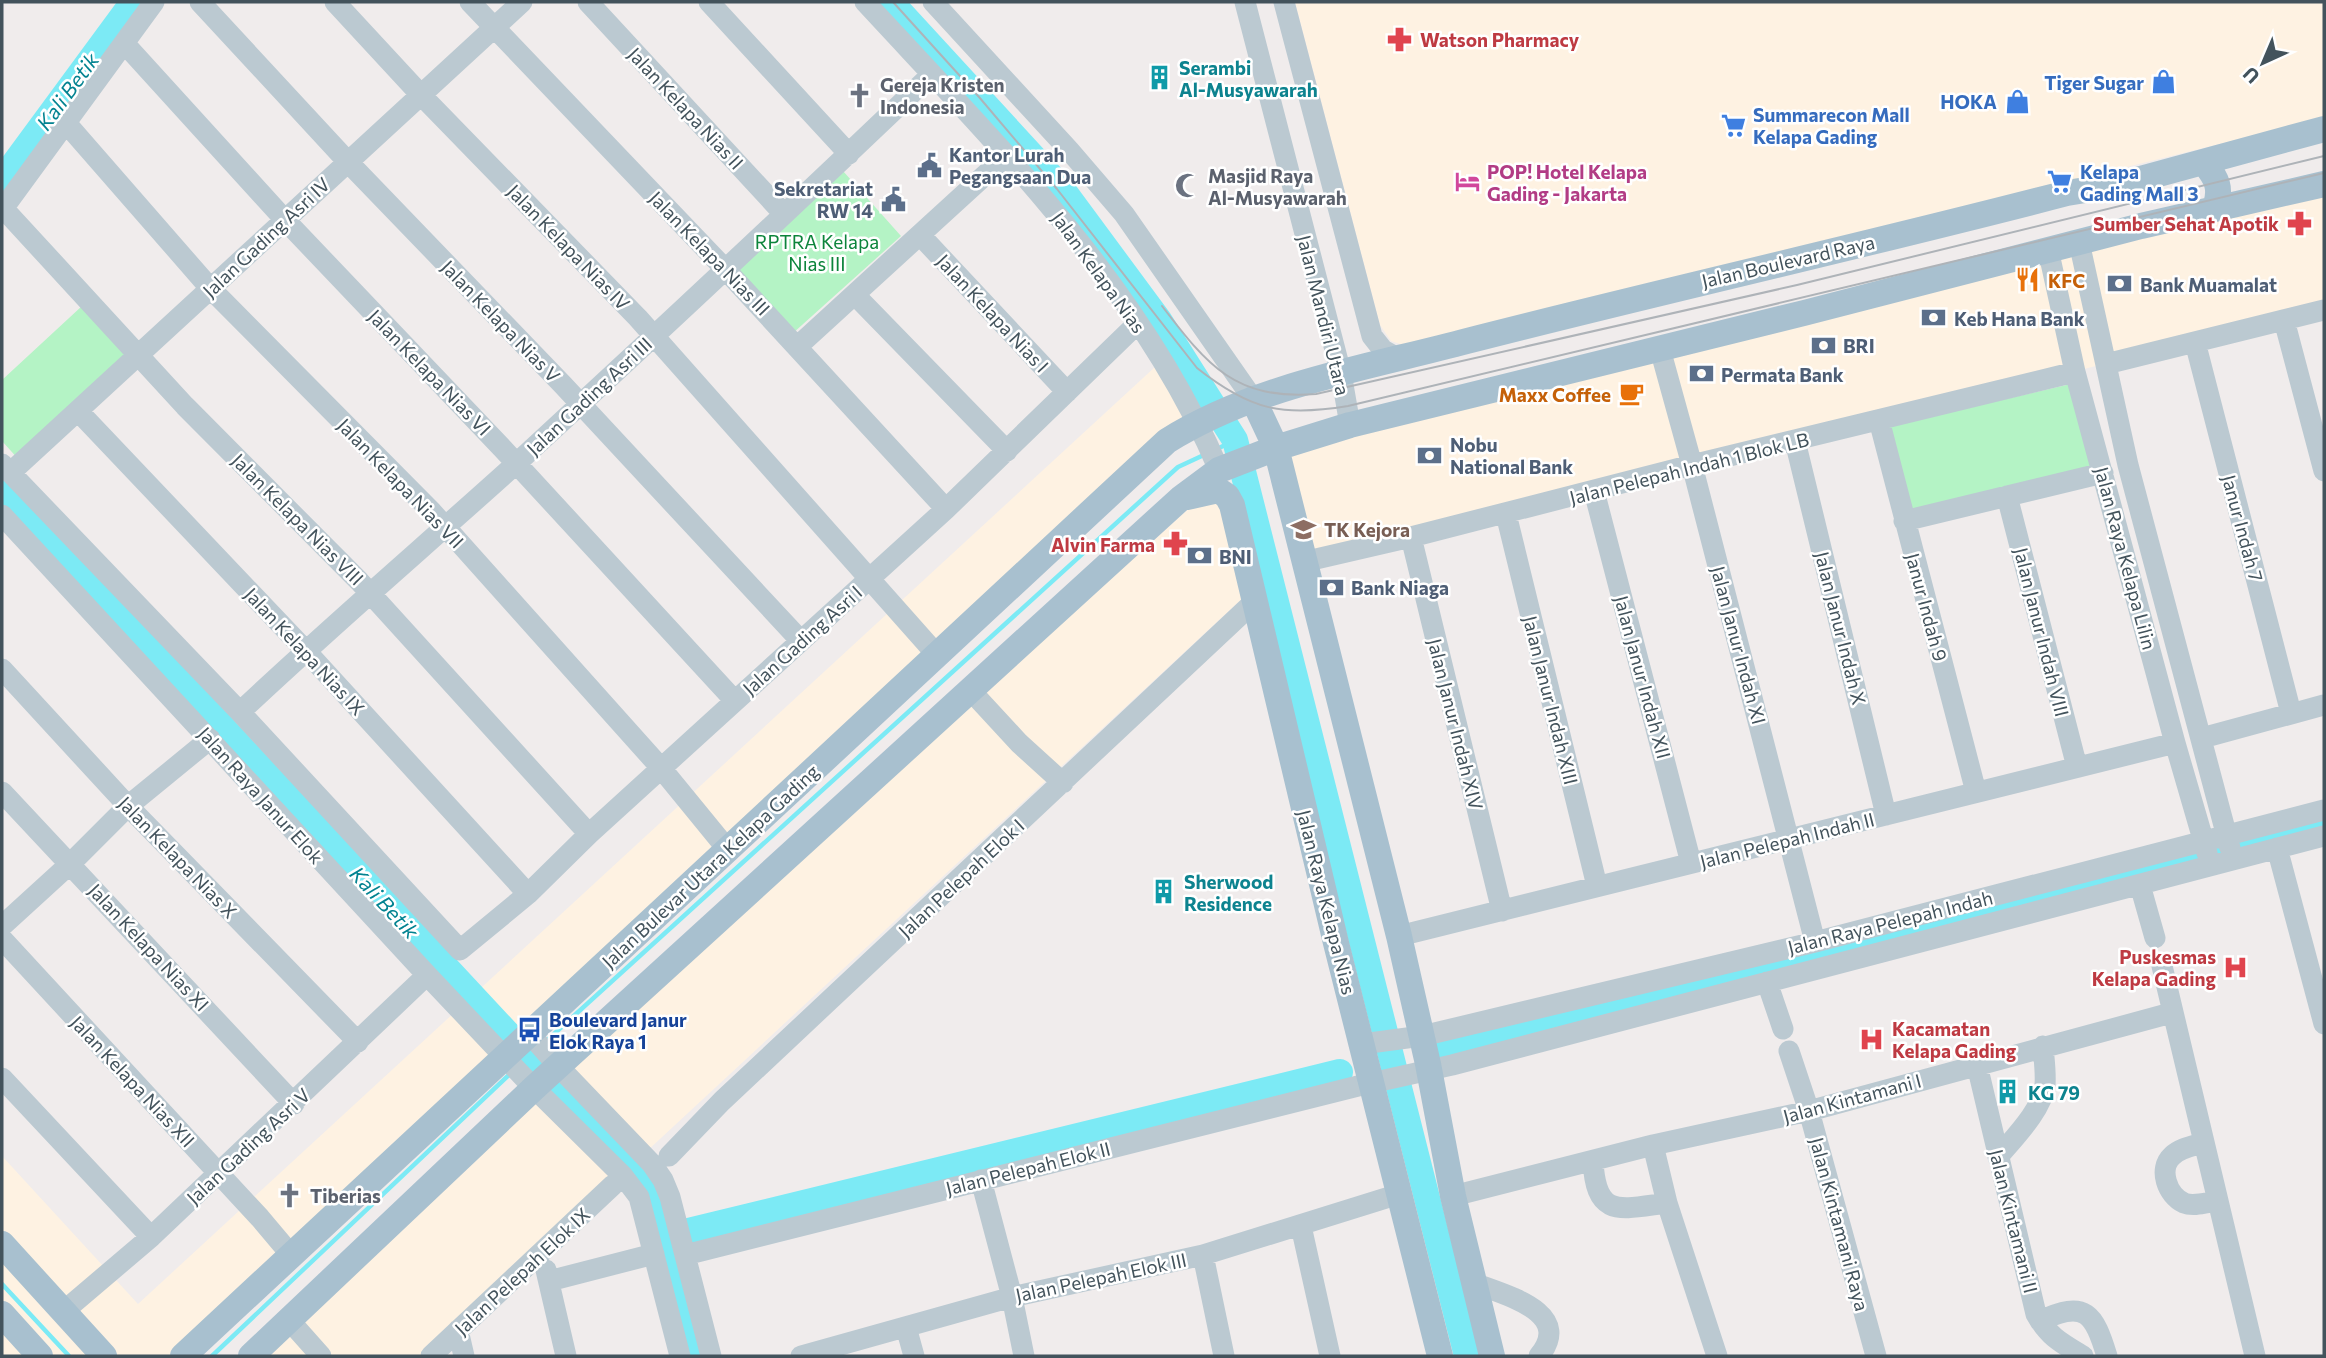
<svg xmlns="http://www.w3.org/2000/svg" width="2326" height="1358" font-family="Commissioner,sans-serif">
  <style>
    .commercial { fill: #fef2e2 }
    .green { fill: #b4f3c5 }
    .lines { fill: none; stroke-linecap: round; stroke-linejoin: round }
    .stream { stroke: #7ceaf5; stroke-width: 4.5 }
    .river { stroke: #7ceaf5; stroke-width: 26 }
    .minor { stroke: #bbc9d1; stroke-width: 21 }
    .major { stroke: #a8c0cf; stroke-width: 26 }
    .tram { stroke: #aeb3b8; stroke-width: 2 }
    .labels { text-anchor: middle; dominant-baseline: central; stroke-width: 5; stroke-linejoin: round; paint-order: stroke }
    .health-label { font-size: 19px; font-weight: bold; fill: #be3a42; stroke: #fff; text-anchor: end }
    .culture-label { font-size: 19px; font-weight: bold; fill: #0d838f; stroke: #fff; text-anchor: start }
    .shop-label { font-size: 19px; font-weight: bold; fill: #366cbe; stroke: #fff; text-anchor: end }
    .worship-label { font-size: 19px; font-weight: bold; fill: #5b616d; stroke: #fff; text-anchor: start }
    .street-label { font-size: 19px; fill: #43535c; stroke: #fff }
    .service-label { font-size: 19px; font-weight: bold; fill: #4e5e75; stroke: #fff; text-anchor: start }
    .hotel-label { font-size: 19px; font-weight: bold; fill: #b23c85; stroke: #fff; text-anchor: start }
    .park-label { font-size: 19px; fill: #0c843b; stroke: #fff }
    .food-label { font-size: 19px; font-weight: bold; fill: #c56008; stroke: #fff; text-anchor: start }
    .education-label { font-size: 19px; font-weight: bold; fill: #785e54; stroke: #fff; text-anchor: start }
    .transit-label { font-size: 19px; font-weight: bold; fill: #164399; stroke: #fff; text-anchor: start }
    .water-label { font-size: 21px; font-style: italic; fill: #038391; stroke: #fff }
  </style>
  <rect width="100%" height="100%" fill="#f0ecec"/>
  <path class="commercial" d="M 1295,2 L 2324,2 L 2324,118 L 1409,345 L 1400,344 L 1391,341 L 1380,325 Z
    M 2324,190 L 2324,309 L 1303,564 L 1276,453 Z
    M 1155,367 L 1187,417 L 176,1356 L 2,1356 L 2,1156 L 138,1304 Z
    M 1224,477 L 1246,595 L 647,1151 L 569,1067 Z
    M 539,1095 L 617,1176 L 424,1356 L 256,1356 Z"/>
  <path class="green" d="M 843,171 L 901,236 L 792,334 L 733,269 Z
    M 82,306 L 131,357 L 20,461 L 2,441 L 2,380 Z
    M 2075,383 L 2100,472 L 1913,516 L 1888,426 Z"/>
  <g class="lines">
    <path class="stream" d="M 1217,449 L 1235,440
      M 544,1043 L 1178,467 L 1206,454
      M 521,1064 L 535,1051
      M 2,1284 L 69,1356
      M 212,1356 L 512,1072"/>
    <path class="river" d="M 891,2 L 1060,186 L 1159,320 L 1235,440 L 1467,1356
      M 2,180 L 133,2
      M 2,490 L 644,1180 L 657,1208 L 694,1356
      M 1445,1047 L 2324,824
      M 664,1237 L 1340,1072"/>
    <path class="minor" d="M 200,2 L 348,162 L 563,385 L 801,641
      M 335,2 L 421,95 L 638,318 L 937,655
      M 470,2 L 725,269 L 946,509
      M 588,2 L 784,214
      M 709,2 L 849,154
      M 865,2 C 997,145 1142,288 1219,470
      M 933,2 L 1069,150 L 1124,214 L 1253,399
      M 1245,2 L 1341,373 L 1350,425
      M 1284,2 L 1372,336 L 1383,350 L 1399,359
      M 124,43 L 285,220 L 503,449 L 735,701
      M 66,123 L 210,288 L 432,512 L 661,768 L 728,850
      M 3,208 L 185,406 L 359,581 L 589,834
      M 2,210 L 154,2
      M 920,235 L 1067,392
      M 2079,242 L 2128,465 L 2230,848
      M 2048,249 L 2075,372 L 2175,743 L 2207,853
      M 855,295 L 1007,451
      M 2284,320 L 2324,471
      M 2195,342 L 2291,713
      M 798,346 L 1007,155
      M 1660,349 L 1692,465 L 1815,942
      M 2106,364 L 2324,310
      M 78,411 L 305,650 L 528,894
      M 1879,420 L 1976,792
      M 1795,441 L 1886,815
      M 2,464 L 240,712 L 460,950 L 528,894 L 589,834 L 946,509 L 1138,323
      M 10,473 L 522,2
      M 1594,491 L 1691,863
      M 2007,496 L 2077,767
      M 1506,514 L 1597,886
      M 2,515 L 427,975 L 530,1084 L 623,1176 L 639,1197 L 680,1356
      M 1904,521 L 2103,473
      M 1411,537 L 1502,911
      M 1303,562 L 1411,537 L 1692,465 L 2075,372
      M 2,669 L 128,806 L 358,1042
      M 971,691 L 1019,743 L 1063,783
      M 240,712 C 331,626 426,545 519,461 C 658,333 796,204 932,74
      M 2202,738 L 2324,705
      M 2,792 L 294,1104
      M 2277,848 L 2324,1024
      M 2140,885 L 2155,938
      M 2,926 L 71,863 L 128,806 L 210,739
      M 1399,936 L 2175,743
      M 2,939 L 260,1218 L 292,1256
      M 2162,966 L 2255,1356
      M 1767,982 L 1783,1029
      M 530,1034 L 559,1067 L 652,1164 L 663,1180 L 670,1197 L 711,1356
      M 1362,1044 L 1422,1036 L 1815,942 L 2324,810
      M 1789,1051 L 1809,1111 L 1876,1356
      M 1977,1065 L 2036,1314 C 2049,1337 2061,1343 2083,1356
      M 2,1078 L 151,1237
      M 2203,1143 C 2193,1146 2180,1148 2172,1156 C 2158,1169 2167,1195 2184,1203 C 2194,1207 2208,1202 2218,1201
      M 1653,1145 L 1667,1203 L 1717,1356
      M 669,1156 L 722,1101 L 1254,602
      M 1998,1157 C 2013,1139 2043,1109 2045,1085 C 2046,1072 2044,1059 2043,1046
      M 1593,1161 C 1596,1219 1620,1209 1667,1203
      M 981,1180 L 1012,1297 L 1024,1356
      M 1453,1196 L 1653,1145 L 1809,1111 L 2171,1013
      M 1301,1226 L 1330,1356
      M 685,1255 L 1362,1085 L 1452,1065 L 2324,836
      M 1203,1255 L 1224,1356
      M 546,1270 L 566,1356
      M 549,1281 L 654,1254
      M 1474,1283 C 1504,1295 1575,1312 1539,1356
      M 64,1311 L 151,1237 L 427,975
      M 289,1320 L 321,1356
      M 2040,1321 C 2086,1299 2094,1314 2107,1356
      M 906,1327 L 914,1356
      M 458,1330 L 464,1356
      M 431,1356 L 613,1185
      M 801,1356 L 1012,1297 L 1203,1255 L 1399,1194"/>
    <path class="major" d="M 2206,165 C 2217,179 2221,188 2216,205
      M 1253,399 L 1276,448 L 1399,936 L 1428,1064 L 1453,1196 L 1492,1356
      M 1187,497 L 1218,490 L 1227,496 L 1232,505 L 1336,943 L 1440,1356
      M 2,1244 L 104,1356
      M 2,1314 L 40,1356
      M 183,1356 L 1167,441 C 1257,385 1366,368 1467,341 C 1666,290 1867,245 2067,193 L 2122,184 L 2324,129
      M 251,1356 L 534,1088 L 1180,499 L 1219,470 L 1276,448 L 1350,425 L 1804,313 L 2141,226 L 2324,184"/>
    <path class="tram" d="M 893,2 L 979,97 L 1057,189 L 1197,368 C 1250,410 1282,417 1348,406 L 2324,173
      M 1162,306 C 1208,366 1235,400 1316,394 L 1797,285 L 2324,156"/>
  </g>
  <defs>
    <symbol id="pharmacy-bare" viewBox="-9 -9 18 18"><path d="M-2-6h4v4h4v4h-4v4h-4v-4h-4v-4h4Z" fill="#e0444e" stroke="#fff" stroke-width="2.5" paint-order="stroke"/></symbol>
    <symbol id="building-bare" viewBox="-9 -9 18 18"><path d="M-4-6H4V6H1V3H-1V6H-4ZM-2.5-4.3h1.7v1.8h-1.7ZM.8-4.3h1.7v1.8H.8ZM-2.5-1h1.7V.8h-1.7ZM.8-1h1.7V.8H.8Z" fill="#0f9aa8" stroke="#fff" stroke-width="2.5" paint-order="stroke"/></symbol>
    <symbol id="shop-bare" viewBox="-9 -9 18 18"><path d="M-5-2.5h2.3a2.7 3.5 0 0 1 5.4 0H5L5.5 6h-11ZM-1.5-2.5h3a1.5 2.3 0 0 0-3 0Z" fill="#3f7fe0" stroke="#fff" stroke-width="2.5" paint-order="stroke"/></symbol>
    <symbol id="church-bare" viewBox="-9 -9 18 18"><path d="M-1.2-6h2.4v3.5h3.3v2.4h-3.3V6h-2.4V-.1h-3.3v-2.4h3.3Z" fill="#6b7280" stroke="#fff" stroke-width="2.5" paint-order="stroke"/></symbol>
    <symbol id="supermarket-bare" viewBox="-9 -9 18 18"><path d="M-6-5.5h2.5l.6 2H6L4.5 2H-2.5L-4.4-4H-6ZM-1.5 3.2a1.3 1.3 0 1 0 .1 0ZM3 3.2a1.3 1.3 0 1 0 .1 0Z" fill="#3f7fe0" stroke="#fff" stroke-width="2.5" paint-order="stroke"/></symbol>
    <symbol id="civic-bare" viewBox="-9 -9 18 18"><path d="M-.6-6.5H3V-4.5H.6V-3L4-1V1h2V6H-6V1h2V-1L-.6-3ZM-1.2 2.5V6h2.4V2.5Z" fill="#5c6f8a" stroke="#fff" stroke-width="2.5" paint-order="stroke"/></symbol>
    <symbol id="hotel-bare" viewBox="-9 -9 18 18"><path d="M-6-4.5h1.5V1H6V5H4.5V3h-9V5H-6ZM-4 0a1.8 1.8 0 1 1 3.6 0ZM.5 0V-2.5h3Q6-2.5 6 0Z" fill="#d1479c" stroke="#fff" stroke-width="2.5" paint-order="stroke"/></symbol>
    <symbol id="mosque-bare" viewBox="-9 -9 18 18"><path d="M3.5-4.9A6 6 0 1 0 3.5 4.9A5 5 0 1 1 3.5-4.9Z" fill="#6b7280" stroke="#fff" stroke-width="2.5" paint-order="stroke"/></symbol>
    <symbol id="restaurant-bare" viewBox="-9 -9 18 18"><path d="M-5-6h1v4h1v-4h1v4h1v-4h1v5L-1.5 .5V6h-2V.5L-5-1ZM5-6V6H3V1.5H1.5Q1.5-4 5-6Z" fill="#e8710a" stroke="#fff" stroke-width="2.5" paint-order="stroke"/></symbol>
    <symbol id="bank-bare" viewBox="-9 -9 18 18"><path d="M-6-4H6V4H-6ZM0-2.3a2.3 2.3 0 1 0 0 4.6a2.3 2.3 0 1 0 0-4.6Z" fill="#5c6f8a" stroke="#fff" stroke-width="2.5" paint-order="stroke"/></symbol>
    <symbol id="cafe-bare" viewBox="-9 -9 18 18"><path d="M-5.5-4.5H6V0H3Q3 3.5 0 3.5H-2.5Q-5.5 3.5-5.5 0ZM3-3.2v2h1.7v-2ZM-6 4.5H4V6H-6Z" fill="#e8710a" stroke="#fff" stroke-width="2.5" paint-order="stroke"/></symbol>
    <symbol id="school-bare" viewBox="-9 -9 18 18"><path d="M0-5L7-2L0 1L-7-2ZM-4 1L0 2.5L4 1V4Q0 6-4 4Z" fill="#8d6e63" stroke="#fff" stroke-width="2.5" paint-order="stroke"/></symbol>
    <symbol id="hospital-bare" viewBox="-9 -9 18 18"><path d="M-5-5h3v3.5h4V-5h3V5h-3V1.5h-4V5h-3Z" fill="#e0444e" stroke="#fff" stroke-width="2.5" paint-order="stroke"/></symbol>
    <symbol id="bus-bare" viewBox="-9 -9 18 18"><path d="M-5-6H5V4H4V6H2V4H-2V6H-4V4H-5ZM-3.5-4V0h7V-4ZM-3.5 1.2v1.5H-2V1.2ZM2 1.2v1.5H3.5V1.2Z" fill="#1a4fb4" stroke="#fff" stroke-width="2.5" paint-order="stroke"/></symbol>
  </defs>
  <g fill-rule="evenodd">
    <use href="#pharmacy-bare" x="1382" y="22" width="35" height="35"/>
    <use href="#building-bare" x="1142" y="60" width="35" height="35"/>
    <use href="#shop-bare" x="2146" y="64" width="35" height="35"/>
    <use href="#church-bare" x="842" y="78" width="35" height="35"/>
    <use href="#shop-bare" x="2000" y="84" width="35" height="35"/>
    <use href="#supermarket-bare" x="1716" y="108" width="35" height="35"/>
    <use href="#civic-bare" x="912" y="148" width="35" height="35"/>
    <use href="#hotel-bare" x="1450" y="164" width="35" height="35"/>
    <use href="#supermarket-bare" x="2042" y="164" width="35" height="35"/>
    <use href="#mosque-bare" x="1170" y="168" width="35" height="35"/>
    <use href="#civic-bare" x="876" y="182" width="35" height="35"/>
    <use href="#pharmacy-bare" x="2282" y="206" width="35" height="35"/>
    <use href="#restaurant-bare" x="2010" y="262" width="35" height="35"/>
    <use href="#bank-bare" x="2102" y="266" width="35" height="35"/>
    <use href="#bank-bare" x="1916" y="300" width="35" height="35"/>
    <use href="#bank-bare" x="1806" y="328" width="35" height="35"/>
    <use href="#bank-bare" x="1684" y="356" width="35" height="35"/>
    <use href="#cafe-bare" x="1614" y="376" width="35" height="35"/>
    <use href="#bank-bare" x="1412" y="438" width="35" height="35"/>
    <use href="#school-bare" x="1286" y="512" width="35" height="35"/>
    <use href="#pharmacy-bare" x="1158" y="526" width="35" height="35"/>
    <use href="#bank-bare" x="1182" y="538" width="35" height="35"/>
    <use href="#bank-bare" x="1314" y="570" width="35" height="35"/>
    <use href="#building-bare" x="1146" y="874" width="35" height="35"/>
    <use href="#hospital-bare" x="2218" y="950" width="35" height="35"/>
    <use href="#bus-bare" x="512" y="1012" width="35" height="35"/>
    <use href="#hospital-bare" x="1854" y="1022" width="35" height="35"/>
    <use href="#building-bare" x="1990" y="1074" width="35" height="35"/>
    <use href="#church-bare" x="272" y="1178" width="35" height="35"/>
  </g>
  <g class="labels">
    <g class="health-label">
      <text x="1420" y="39" text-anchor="start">Watson Pharmacy</text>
      <text x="2279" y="223">Sumber Sehat Apotik</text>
      <text x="1155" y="544">Alvin Farma</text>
      <text x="2216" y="956">Puskesmas<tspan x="2216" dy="22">Kelapa Gading</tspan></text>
      <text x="1892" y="1028" text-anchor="start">Kacamatan<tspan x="1892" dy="22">Kelapa Gading</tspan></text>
    </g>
    <g class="culture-label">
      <text x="1179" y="67">Serambi<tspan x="1179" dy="22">Al-Musyawarah</tspan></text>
      <text x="1184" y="881">Sherwood<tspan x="1184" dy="22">Residence</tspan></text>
      <text x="2028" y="1092">KG 79</text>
    </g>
    <g class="shop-label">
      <text x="2144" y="82">Tiger Sugar</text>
      <text x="1997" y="101">HOKA</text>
      <text x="1753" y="114" text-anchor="start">Summarecon Mall<tspan x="1753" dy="22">Kelapa Gading</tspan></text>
      <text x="2080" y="171" text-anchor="start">Kelapa<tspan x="2080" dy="22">Gading Mall 3</tspan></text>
    </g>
    <g class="worship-label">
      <text x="880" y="84">Gereja Kristen<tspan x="880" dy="22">Indonesia</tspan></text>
      <text x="1208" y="175">Masjid Raya<tspan x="1208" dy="22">Al-Musyawarah</tspan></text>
      <text x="310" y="1195">Tiberias</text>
    </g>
    <g class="street-label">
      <text transform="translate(686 108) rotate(47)">Jalan Kelapa Nias II</text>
      <text transform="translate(266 237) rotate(-43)">Jalan Gading Asri IV</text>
      <text transform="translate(569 247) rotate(46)">Jalan Kelapa Nias IV</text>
      <text transform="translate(710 253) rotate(46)">Jalan Kelapa Nias III</text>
      <text transform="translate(1788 261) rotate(-13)">Jalan Boulevard Raya</text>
      <text transform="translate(1099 272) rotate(54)">Jalan Kelapa Nias</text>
      <text transform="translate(993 313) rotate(47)">Jalan Kelapa Nias I</text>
      <text transform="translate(1324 315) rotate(76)">Jalan Mandiri Utara</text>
      <text transform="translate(501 321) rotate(46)">Jalan Kelapa Nias V</text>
      <text transform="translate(430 372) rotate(46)">Jalan Kelapa Nias VI</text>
      <text transform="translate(589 396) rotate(-43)">Jalan Gading Asri III</text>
      <text transform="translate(1689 468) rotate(-14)">Jalan Pelepah Indah 1 Blok LB</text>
      <text transform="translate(401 483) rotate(46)">Jalan Kelapa Nias VII</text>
      <text transform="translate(298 519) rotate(45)">Jalan Kelapa Nias VIII</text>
      <text transform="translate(2243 528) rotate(75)">Janur Indah 7</text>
      <text transform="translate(2126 558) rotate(75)">Jalan Raya Kelapa Lilin</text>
      <text transform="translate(1927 607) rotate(75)">Janur Indah 9</text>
      <text transform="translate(1841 628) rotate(76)">Jalan Janur Indah X</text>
      <text transform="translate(2042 632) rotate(76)">Jalan Janur Indah VIII</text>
      <text transform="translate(802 640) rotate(-42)">Jalan Gading Asri I</text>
      <text transform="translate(1739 645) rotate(75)">Jalan Janur Indah XI</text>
      <text transform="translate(305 651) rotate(47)">Jalan Kelapa Nias IX</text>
      <text transform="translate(1643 677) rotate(75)">Jalan Janur Indah XII</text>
      <text transform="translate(1551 700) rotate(76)">Jalan Janur Indah XIII</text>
      <text transform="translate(1456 724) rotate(76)">Jalan Janur Indah XIV</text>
      <text transform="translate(261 795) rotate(48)">Jalan Raya Janur Elok</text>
      <text transform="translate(1787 840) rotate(-14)">Jalan Pelepah Indah II</text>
      <text transform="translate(178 857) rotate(46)">Jalan Kelapa Nias X</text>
      <text transform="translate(710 866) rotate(-43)">Jalan Bulevar Utara Kelapa Gading</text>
      <text transform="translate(961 878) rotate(-43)">Jalan Pelepah Elok I</text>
      <text transform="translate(1327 902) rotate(76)">Jalan Raya Kelapa Nias</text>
      <text transform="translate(1890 922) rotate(-14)">Jalan Raya Pelepah Indah</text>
      <text transform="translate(149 947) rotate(47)">Jalan Kelapa Nias XI</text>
      <text transform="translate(133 1081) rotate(47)">Jalan Kelapa Nias XII</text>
      <text transform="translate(1852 1098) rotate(-15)">Jalan Kintamani I</text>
      <text transform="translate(248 1146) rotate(-43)">Jalan Gading Asri V</text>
      <text transform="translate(1028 1168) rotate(-14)">Jalan Pelepah Elok II</text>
      <text transform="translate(2014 1221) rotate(76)">Jalan Kintamani II</text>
      <text transform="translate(1840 1224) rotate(75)">Jalan Kintamani Raya</text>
      <text transform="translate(522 1271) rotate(-43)">Jalan Pelepah Elok IX</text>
      <text transform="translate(1101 1277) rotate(-12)">Jalan Pelepah Elok III</text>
    </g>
    <g class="service-label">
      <text x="949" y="154">Kantor Lurah<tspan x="949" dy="22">Pegangsaan Dua</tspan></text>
      <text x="873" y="188" text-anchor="end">Sekretariat<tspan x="873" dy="22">RW 14</tspan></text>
      <text x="2140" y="284">Bank Muamalat</text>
      <text x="1954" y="318">Keb Hana Bank</text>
      <text x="1843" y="345">BRI</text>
      <text x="1721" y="374">Permata Bank</text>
      <text x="1450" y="444">Nobu<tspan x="1450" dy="22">National Bank</tspan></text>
      <text x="1219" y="556">BNI</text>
      <text x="1351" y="587">Bank Niaga</text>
    </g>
    <g class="hotel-label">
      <text x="1487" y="171">POP! Hotel Kelapa<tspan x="1487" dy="22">Gading - Jakarta</tspan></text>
    </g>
    <g class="park-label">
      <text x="817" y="241">RPTRA Kelapa<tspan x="817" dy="22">Nias III</tspan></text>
    </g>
    <g class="food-label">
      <text x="2048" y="280">KFC</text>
      <text x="1611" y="394" text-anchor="end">Maxx Coffee</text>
    </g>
    <g class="education-label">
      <text x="1324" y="529">TK Kejora</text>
    </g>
    <g class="transit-label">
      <text x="549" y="1019">Boulevard Janur<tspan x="549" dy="22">Elok Raya 1</tspan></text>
    </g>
    <g class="water-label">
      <text transform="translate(67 91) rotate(-54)">Kali Betik</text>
      <text transform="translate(385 902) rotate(47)">Kali Betik</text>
    </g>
  </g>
  <rect width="2326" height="1358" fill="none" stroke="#43535c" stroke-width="7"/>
  <g transform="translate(2263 63) rotate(224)" stroke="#ffffff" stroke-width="5" paint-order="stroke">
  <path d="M0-5L12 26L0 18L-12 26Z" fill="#43535c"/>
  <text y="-10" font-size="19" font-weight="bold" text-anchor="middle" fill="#43535c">U</text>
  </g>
</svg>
